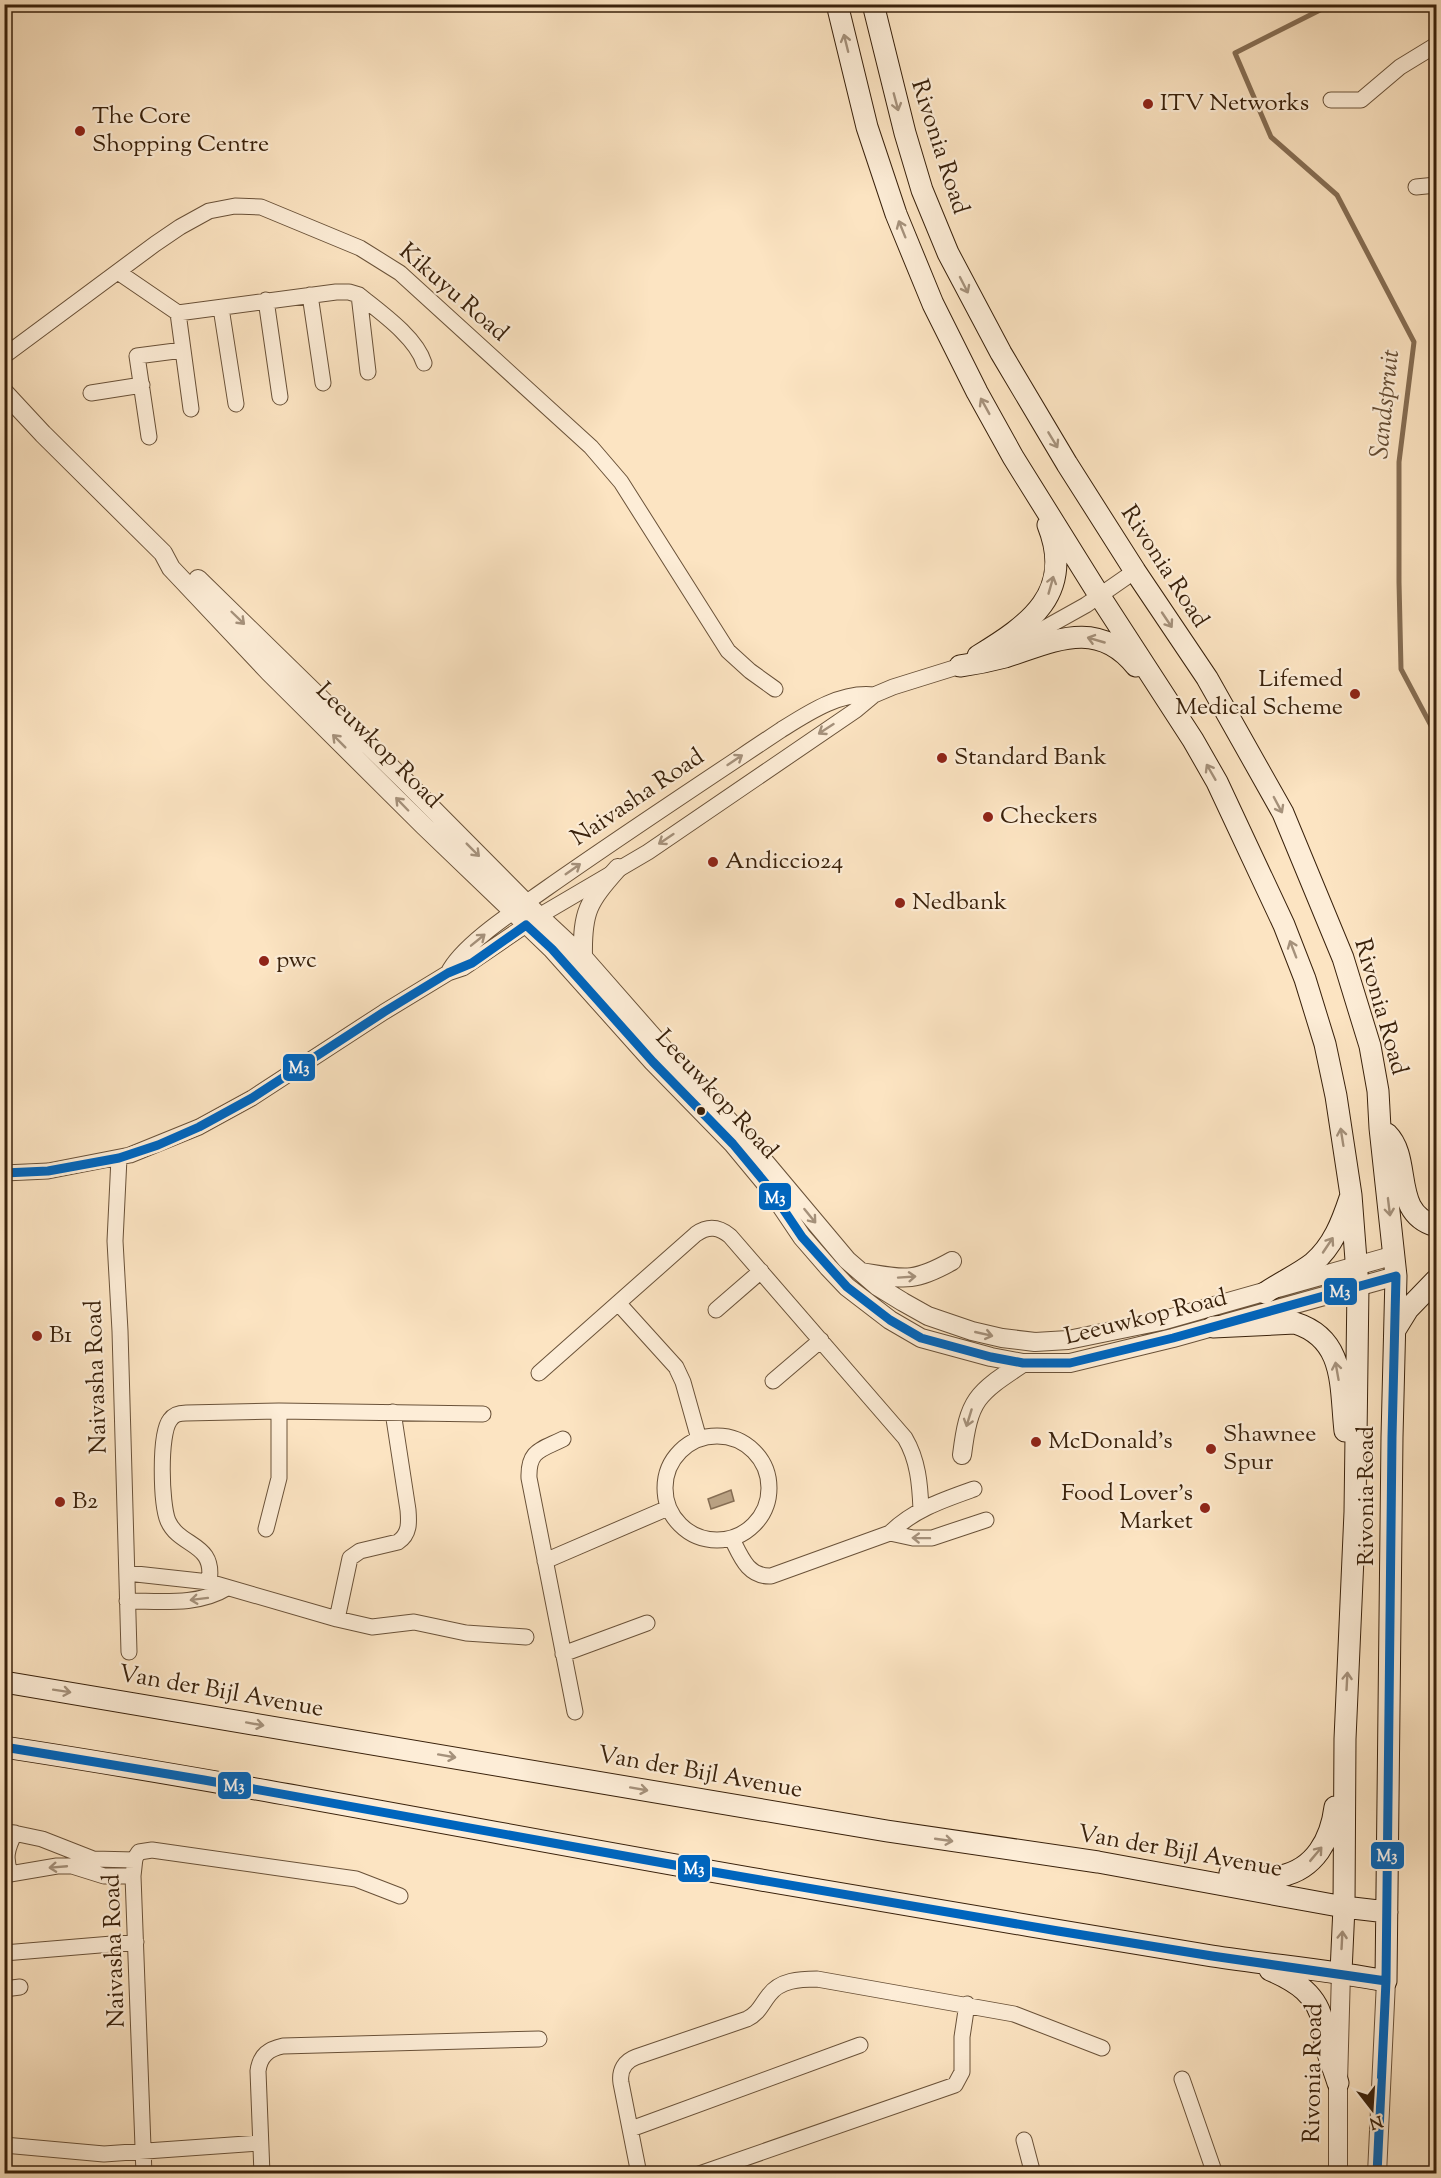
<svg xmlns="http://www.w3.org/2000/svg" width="1441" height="2178" font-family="'Sorts Mill Goudy',serif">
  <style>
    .water { fill: #baa284; stroke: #866e54; stroke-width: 1.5 }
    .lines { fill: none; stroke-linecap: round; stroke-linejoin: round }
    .stream { stroke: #866e54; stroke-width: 5 }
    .minor-casing { stroke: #6a5239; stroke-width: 17 }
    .tertiary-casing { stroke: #6a5239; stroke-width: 20 }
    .secondary-casing { stroke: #39210b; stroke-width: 23 }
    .minor { stroke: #fdedd7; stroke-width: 15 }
    .tertiary { stroke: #fdedd7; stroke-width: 18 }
    .secondary { stroke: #fdedd7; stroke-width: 21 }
    .bus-1-casing { stroke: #fdedd7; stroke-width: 14 }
    .bus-1 { stroke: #0065bd; stroke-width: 9 }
    .oneway { stroke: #a5917b }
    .poi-dot { fill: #8f2418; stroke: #fdedd7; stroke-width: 2 }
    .bus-dot { fill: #39210b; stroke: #fdedd7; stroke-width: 2 }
    .labels { text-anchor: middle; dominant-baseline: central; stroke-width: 4.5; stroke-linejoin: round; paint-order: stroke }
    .poi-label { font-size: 24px; fill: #39210b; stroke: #fdedd7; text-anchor: start }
    .street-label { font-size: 24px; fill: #39210b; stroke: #fdedd7 }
    .water-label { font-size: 26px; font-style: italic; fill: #664e35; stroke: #fdedd7 }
    .line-badge { stroke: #fdedd7; stroke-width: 2 }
    .badge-label { font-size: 16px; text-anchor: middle; font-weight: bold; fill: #fff }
  </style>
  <rect width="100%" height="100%" fill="#fce4c2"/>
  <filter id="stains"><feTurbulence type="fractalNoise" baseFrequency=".00333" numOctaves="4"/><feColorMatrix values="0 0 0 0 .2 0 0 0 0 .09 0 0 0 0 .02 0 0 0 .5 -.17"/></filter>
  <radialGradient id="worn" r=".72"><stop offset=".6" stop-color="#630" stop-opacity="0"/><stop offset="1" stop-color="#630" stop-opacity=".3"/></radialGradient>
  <path class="water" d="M 731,1490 L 734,1501 L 711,1509 L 708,1499 Z"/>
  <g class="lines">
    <path class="stream" d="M 1332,4 L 1235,53 L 1271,137 L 1337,195 L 1414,342 L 1399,462 L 1399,582 L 1401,669 L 1436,735"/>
    <defs>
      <path id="minor" d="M 1331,100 L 1361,100 L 1400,67 L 1436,45
        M 1416,187 L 1436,185
        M 118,272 L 178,313 L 336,292 L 349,292 L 359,295 C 380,312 416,337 424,363
        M 310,295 L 323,383
        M 359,295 L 368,372
        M 266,300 L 280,397
        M 221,308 L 236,404
        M 178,313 L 191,409
        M 4,356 L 155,244 L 180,227 L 209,211 L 235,206 L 261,207 L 360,248 L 400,273 L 591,447 L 621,482 L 728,651 L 750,671 L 775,689
        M 91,393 L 142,385
        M 149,437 L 137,356 L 183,350
        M 1009,648 L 1086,605 L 1135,571
        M 448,973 C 462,944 519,908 547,888 C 624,834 703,782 781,730 C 808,713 841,691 874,695
        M 119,1158 L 115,1241 L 120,1331 L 129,1652
        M 4,1173 L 48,1171 L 130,1155 L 199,1127 L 252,1098 L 384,1012 L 448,973 L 463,968 L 539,916 L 648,852 L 856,710 L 874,695 L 893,687 L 970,663
        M 619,1304 L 676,1367 L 683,1382 L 699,1439
        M 716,1310 L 761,1271
        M 539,1373 L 696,1234 C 709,1225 719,1227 730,1236 L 905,1438 C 918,1460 920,1484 921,1510
        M 773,1381 L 821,1340
        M665 1488a52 52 0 1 1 104 0a52 52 0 1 1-104 0Z
        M 563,1439 C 541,1450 528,1450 529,1478 L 575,1712
        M 266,1529 L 279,1478 L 279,1411
        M 890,1533 L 913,1538 L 932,1538 L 986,1520
        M 732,1539 C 741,1557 748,1577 771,1576 L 890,1533 C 913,1510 943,1500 974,1489
        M 545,1561 L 668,1508
        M 127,1573 L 209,1582 L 337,1619 L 372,1627 L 414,1622 L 466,1633 L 526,1637
        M 209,1582 C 216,1542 180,1548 168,1521 C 161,1504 159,1434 170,1420 C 174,1414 179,1413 186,1413 L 279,1411 L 483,1414
        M 127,1601 C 161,1601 198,1606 227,1588
        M 337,1619 L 350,1558 L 360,1551 L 398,1542 C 410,1534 409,1522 408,1510 L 393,1412
        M 563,1654 L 647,1623
        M 4,1831 L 42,1839 L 93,1859 L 135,1860
        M 11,1874 C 4,1859 7,1848 15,1833
        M 4,1875 L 57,1866 L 72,1866 L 104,1876 L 133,1876
        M 4,1953 L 136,1942
        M 4,1989 L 20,1987
        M 1182,2079 L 1215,2174
        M 631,2129 L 860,2045
        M 1024,2140 L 1033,2174
        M 4,2145 L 104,2154 L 260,2143
        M 144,2174 L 133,1876 L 135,1858 L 139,1852 L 152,1850 L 356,1879 L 400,1896
        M 262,2174 L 258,2071 C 260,2055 269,2049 283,2046 L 539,2039
        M 639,2174 L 621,2083 C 619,2070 625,2061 636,2057 L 747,2019 C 759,2013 761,2005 769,1995 C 780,1980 800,1979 817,1979 L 1014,2014 L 1102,2048
        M 699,2174 L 955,2085 L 962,2072 L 962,2037 L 967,2004"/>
      <path id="tertiary" d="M 4,392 L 43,434 L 163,553 L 171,568 L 269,672 L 424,826 L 552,949 L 653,1062 L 733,1144 L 767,1185 L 802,1237 L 828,1267 L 847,1287 L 890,1320 L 921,1338 L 991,1357 L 1023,1363 L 1070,1363 L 1173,1338 L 1396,1276
        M 198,579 L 406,782 L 539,916 L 583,957 L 691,1080 L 743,1136 L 847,1260 L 877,1286 L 903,1302 L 928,1316 L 972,1331 L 1002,1338 L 1035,1342 L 1068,1340 L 1161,1321 L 1395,1255
        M 583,957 C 582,911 588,902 618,868
        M 861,1272 C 904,1279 913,1283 952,1261
        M 962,1455 C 969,1399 976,1394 1023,1363
        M 1338,2174 L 1338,2083 L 1341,1972
        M 1377,2174 L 1386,1981"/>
      <path id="secondary" d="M 837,4 L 867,127 L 896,214 L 933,304 L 977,392 L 1013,457 L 1099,595 L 1193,740 L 1217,782 L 1284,925 L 1305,979 L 1325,1044 L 1336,1096 L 1351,1195 L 1358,1286 L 1355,1512 L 1345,1739 L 1344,1907 L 1341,1972
        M 978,656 C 1029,625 1075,593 1048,525
        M 960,666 C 975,664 990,661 1005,657 C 1052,642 1097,617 1136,666
        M 1387,1134 C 1413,1160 1390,1213 1436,1226
        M 1265,1293 C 1281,1282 1299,1274 1313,1263 C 1333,1246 1342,1222 1350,1198
        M 1213,1327 L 1295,1323 C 1346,1339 1340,1387 1345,1431
        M 1395,1330 L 1408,1309 L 1436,1280
        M 4,1682 L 887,1831 L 1098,1862 L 1344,1907 L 1387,1912
        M 4,1747 C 271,1788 536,1842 802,1887 C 939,1910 1075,1934 1212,1956 C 1270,1965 1329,1970 1386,1981 L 1392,1437 L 1396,1276 L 1380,1128 L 1378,1091 L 1370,1046 L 1343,958 L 1283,813 L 1207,678 L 1135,571 L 1067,464 L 1001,353 L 948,253 L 922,190 L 905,133 L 873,4
        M 1230,1873 C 1246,1875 1265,1880 1281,1876 C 1315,1869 1331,1839 1335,1807
        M 1270,1970 C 1296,1981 1318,1995 1323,2024 C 1325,2030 1324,2037 1325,2043 C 1328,2056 1334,2070 1338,2083"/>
    </defs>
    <use href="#minor" class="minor-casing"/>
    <use href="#tertiary" class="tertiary-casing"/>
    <use href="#secondary" class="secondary-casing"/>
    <use href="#minor" class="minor"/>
    <use href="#tertiary" class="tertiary"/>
    <use href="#secondary" class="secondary"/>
    <defs>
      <path id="bus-1" d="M 4,1173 L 48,1171 L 119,1158 L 158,1145 L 199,1127 L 252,1098 L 384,1012 L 448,973 L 472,963 L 526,925 L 552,949 L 653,1062 L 733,1144 L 767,1185 L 802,1237 L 847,1287 L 890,1320 L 921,1338 L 991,1357 L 1023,1363 L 1070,1363 L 1173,1338 L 1396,1276 L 1392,1437 L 1386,1981 L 1377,2174
        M 4,1747 L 204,1780 L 702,1870 L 1058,1931 L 1212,1956 L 1386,1981"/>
    </defs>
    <use href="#bus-1" class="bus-1-casing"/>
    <use href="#bus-1" class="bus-1"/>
  </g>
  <defs><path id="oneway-shaft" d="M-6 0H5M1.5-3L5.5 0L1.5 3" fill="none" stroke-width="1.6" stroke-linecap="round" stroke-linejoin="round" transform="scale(1.5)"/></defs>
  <g class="oneway">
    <use href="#oneway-shaft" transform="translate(846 43) rotate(-104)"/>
    <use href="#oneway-shaft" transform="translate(896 102) rotate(75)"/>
    <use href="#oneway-shaft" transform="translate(902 229) rotate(-112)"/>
    <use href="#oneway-shaft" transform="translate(964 285) rotate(63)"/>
    <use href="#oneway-shaft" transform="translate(985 406) rotate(-119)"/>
    <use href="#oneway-shaft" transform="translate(1053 440) rotate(59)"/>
    <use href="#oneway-shaft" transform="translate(1051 585) rotate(-74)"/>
    <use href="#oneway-shaft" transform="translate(238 618) rotate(44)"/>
    <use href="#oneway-shaft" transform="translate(1167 620) rotate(56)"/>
    <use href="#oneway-shaft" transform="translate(1096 640) rotate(-164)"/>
    <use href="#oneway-shaft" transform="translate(826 729) rotate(147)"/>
    <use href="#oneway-shaft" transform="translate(339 741) rotate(-135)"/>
    <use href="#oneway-shaft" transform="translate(735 760) rotate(-34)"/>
    <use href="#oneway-shaft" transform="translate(1211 772) rotate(-120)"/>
    <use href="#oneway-shaft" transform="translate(402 804) rotate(-134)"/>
    <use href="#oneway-shaft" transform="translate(1278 805) rotate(62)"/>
    <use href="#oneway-shaft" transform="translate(666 839) rotate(146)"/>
    <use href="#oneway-shaft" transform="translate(473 850) rotate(45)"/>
    <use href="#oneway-shaft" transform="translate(573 869) rotate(-35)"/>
    <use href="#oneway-shaft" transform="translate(478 940) rotate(-39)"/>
    <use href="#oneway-shaft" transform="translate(1293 949) rotate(-111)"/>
    <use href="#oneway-shaft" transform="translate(1342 1137) rotate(-99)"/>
    <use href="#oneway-shaft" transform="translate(1389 1207) rotate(83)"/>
    <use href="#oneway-shaft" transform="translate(810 1216) rotate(51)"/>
    <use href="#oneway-shaft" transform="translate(1328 1245) rotate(-56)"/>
    <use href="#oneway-shaft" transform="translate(907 1277) rotate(-4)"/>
    <use href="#oneway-shaft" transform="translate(984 1334) rotate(13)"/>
    <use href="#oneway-shaft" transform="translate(1337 1371) rotate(-100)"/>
    <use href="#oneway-shaft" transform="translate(969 1418) rotate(107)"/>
    <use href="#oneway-shaft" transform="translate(921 1538) rotate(-179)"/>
    <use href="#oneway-shaft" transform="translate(199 1599) rotate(173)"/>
    <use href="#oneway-shaft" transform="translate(1347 1681) rotate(-87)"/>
    <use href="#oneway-shaft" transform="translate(62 1691) rotate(9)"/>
    <use href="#oneway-shaft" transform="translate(255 1724) rotate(10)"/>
    <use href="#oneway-shaft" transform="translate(447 1756) rotate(10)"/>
    <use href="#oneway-shaft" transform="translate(639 1789) rotate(10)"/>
    <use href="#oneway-shaft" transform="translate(944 1840) rotate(8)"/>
    <use href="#oneway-shaft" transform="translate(1316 1854) rotate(-50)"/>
    <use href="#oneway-shaft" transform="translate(58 1867) rotate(175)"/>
    <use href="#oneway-shaft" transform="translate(1342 1940) rotate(-87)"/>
  </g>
  <g class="poi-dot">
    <circle cx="1148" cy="104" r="6"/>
    <circle cx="80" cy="131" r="6"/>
    <circle cx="1355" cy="694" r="6"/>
    <circle cx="942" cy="758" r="6"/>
    <circle cx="988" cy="817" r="6"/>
    <circle cx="713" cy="862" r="6"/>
    <circle cx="900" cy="903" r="6"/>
    <circle cx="264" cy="961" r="6"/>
    <circle cx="37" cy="1336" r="6"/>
    <circle cx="1036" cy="1442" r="6"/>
    <circle cx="1211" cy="1449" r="6"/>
    <circle cx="60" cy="1502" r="6"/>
    <circle cx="1205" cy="1508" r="6"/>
  </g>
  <circle class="bus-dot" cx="701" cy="1111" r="5"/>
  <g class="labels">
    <g class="poi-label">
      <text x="1160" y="104">ITV Networks</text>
      <text x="92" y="117">The Core<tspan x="92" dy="28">Shopping Centre</tspan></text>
      <text x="1343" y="680" text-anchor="end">Lifemed<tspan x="1343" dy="28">Medical Scheme</tspan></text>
      <text x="954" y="758">Standard Bank</text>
      <text x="1000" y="817">Checkers</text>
      <text x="725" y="862">Andiccio24</text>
      <text x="912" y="903">Nedbank</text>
      <text x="276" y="961">pwc</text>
      <text x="49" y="1336">B1</text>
      <text x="1223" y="1435">Shawnee<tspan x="1223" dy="28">Spur</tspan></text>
      <text x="1048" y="1442">McDonald's</text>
      <text x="1193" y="1494" text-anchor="end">Food Lover's<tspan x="1193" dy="28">Market</tspan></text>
      <text x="72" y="1502">B2</text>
    </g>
    <g class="street-label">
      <text transform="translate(939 147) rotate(72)">Rivonia Road</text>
      <text transform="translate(453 293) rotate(41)">Kikuyu Road</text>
      <text transform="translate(1164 567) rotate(57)">Rivonia Road</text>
      <text transform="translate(378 746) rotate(45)">Leeuwkop Road</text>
      <text transform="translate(638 798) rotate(-34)">Naivasha Road</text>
      <text transform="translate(1380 1007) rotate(74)">Rivonia Road</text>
      <text transform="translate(716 1095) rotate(47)">Leeuwkop Road</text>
      <text transform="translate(1146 1318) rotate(-14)">Leeuwkop Road</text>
      <text transform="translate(97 1377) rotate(-92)">Naivasha Road</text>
      <text transform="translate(1367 1496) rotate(-90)">Rivonia Road</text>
      <text transform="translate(221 1692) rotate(10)">Van der Bijl Avenue</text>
      <text transform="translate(700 1773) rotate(10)">Van der Bijl Avenue</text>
      <text transform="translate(1180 1852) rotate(10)">Van der Bijl Avenue</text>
      <text transform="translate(115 1951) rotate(-92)">Naivasha Road</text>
      <text transform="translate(1314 2073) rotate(-89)">Rivonia Road</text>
    </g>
    <g class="water-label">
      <text transform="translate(1386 404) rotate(-84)">Sandspruit</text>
    </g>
  </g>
  <g class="line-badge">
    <rect x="282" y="1053" width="34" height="29" rx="6" fill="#0065bd"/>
    <rect x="758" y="1182" width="34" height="29" rx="6" fill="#0065bd"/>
    <rect x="1323" y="1277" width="35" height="29" rx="6" fill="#0065bd"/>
    <rect x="217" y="1771" width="35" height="29" rx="6" fill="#0065bd"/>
    <rect x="1370" y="1841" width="35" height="29" rx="6" fill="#0065bd"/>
    <rect x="677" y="1854" width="34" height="29" rx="6" fill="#0065bd"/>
  </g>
  <g class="badge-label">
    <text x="299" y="1073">M3</text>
    <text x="775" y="1203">M3</text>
    <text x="1340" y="1297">M3</text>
    <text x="234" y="1791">M3</text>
    <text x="1387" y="1861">M3</text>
    <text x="694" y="1874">M3</text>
  </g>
  <rect width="1441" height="2178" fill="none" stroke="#fce4c2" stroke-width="24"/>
  <rect x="6" y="6" width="1429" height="2166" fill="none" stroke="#39210b" stroke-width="3"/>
  <rect x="12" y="12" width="1417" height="2154" fill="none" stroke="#39210b" stroke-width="1.5"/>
  <g transform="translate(1372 2109) rotate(163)" stroke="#fdedd7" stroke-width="4.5" paint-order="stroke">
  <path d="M0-4.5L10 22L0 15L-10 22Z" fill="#39210b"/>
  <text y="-9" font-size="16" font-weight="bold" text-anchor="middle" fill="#39210b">N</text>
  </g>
  <rect width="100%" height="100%" filter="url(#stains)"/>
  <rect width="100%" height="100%" fill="url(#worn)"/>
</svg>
